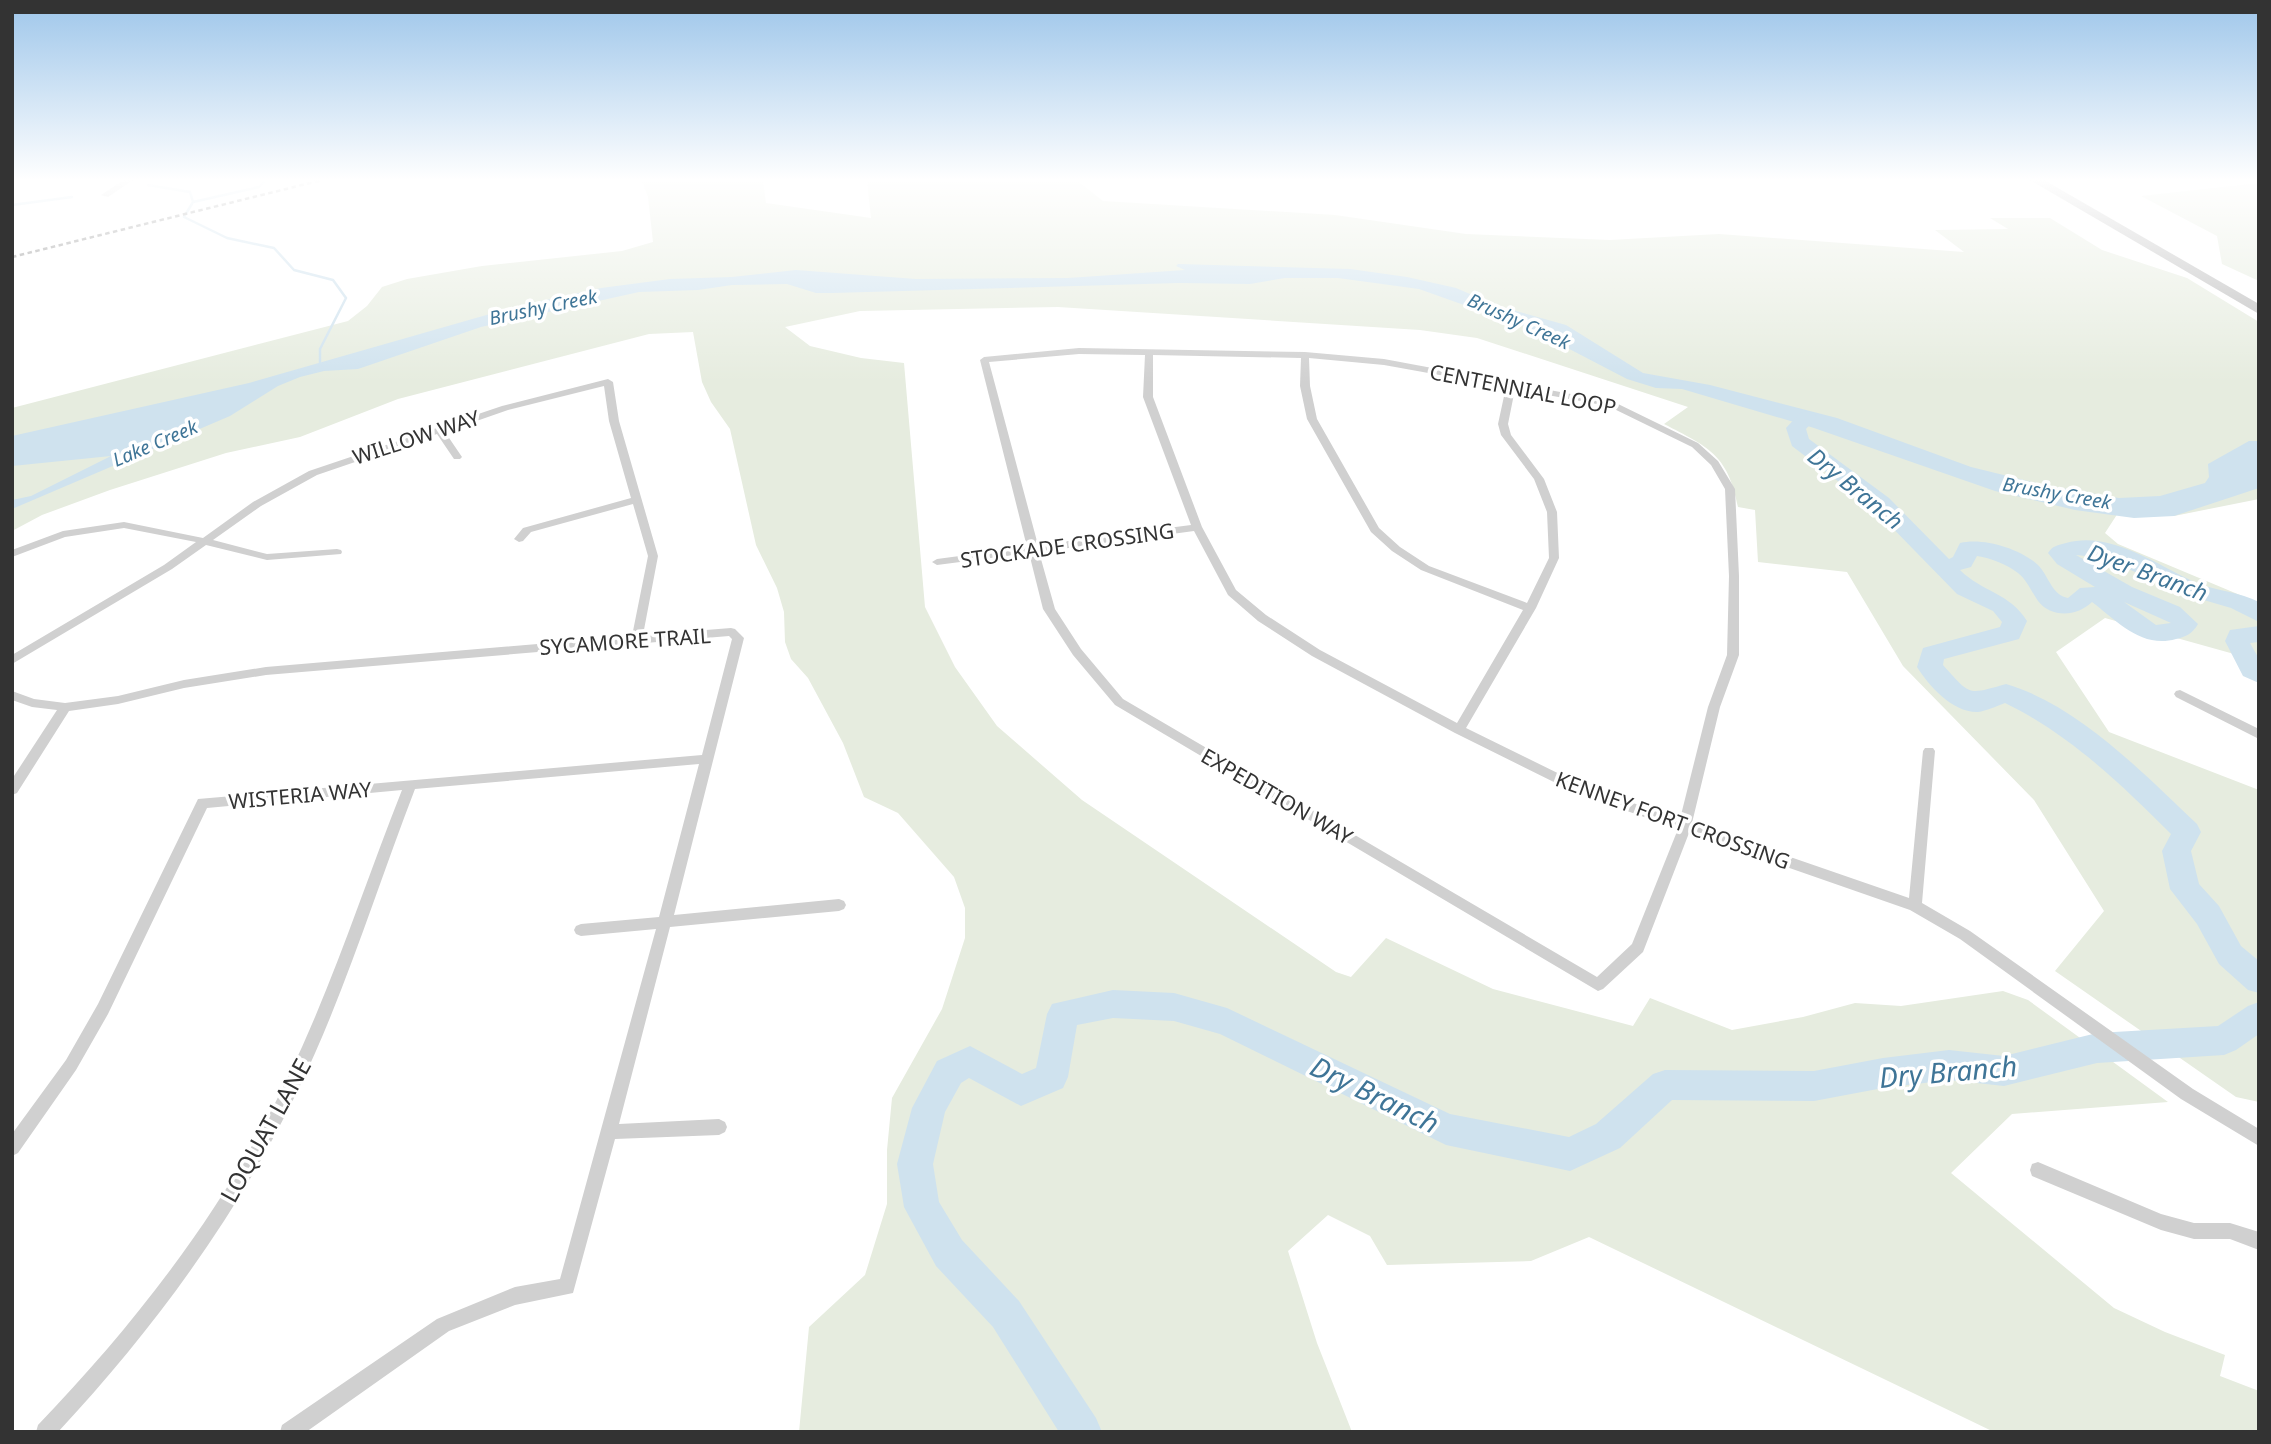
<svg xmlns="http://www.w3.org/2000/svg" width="2271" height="1444" font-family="'Noto Sans',sans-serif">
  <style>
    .green { fill: #e6ecdf }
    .water { fill: #cfe2ee }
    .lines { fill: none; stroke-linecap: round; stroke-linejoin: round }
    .stream { stroke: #cfe2ee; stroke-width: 2.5 }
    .river { fill: #cfe2ee; fill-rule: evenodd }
    .minor { fill: #d0d0d0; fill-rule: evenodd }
    .secondary { fill: #bdbdbd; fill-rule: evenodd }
    .rail { stroke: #888; stroke-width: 2.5; stroke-dasharray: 4.5 3.5; stroke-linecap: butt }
    .labels { text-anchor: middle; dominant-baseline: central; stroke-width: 7; stroke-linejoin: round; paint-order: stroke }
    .far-water-label { font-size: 19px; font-style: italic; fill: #3f7597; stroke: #fff }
    .street-label { font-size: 21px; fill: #333; stroke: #fff }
    .water-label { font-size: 23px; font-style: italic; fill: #3f7597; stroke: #fff }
    .near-street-label { font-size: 24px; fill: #333; stroke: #fff }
    .near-water-label { font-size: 28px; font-style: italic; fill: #3f7597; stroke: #fff }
  </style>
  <rect width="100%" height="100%" fill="#fff"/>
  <path class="green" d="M 642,181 L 763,181 L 766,203 L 871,218 L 867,181 L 1079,182 L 1103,201 L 1335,215 L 1466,234 L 1610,240 L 1719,234 L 1964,252 L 1935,230 L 2008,229 L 1990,218 L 2050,218 L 2102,250 L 2187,278 L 2259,322 L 2259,499 L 2174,516 L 2118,513 L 2105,533 L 2118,544 L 2259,603 L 2259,671 L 2234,654 L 2105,618 L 2056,652 L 2109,732 L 2259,790 L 2259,1102 L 2236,1097 L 2055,971 L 2104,911 L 2034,800 L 1903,666 L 1847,572 L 1758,562 L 1755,510 L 1738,507 C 1728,454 1708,447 1664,424 L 1688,407 L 1477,338 L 1420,330 L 1058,307 L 860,311 L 785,327 L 810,346 L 861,358 L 904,363 L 925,607 L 955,667 L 997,726 L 1082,800 L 1336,972 L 1351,977 L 1386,938 L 1493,989 L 1633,1026 L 1650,998 L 1732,1030 L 1803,1017 L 1855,1003 L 1901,1006 L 2003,991 L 2028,1000 L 2168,1102 L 2012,1114 L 1951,1173 L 2114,1308 L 2165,1332 L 2225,1355 L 2220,1376 L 2259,1391 L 2259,1432 L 1994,1432 L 1589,1237 L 1531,1261 L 1387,1265 L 1370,1236 L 1328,1215 L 1288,1251 L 1317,1343 L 1352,1432 L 799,1432 L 809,1327 L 865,1275 L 887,1204 L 887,1150 L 892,1098 L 942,1009 L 965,938 L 965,908 L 954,877 L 898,813 L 864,797 L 843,743 L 808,678 L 791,659 L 785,642 L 784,612 L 777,588 L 756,545 L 730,429 L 711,402 L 702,382 L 693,332 L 649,334 L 398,399 L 300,437 L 226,453 L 110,490 L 42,515 L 12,531 L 12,408 L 348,321 L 367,306 L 382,287 L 407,279 L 482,266 L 622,251 L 653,242 L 648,197 Z
    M 2259,183 L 2259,281 L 2222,264 L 2217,236 L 2141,196 Z"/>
  <path class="water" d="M 1178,264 L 1350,269 L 1407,277 L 1456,288 L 1498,306 L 1566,325 L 1643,373 L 1710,385 L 1837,418 L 1971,467 L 2044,485 L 2119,498 L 2160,496 L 2205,483 L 2209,477 L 2208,464 L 2249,441 L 2259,441 L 2259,488 L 2174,516 L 2134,518 L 2075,510 L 1995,491 L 1814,428 L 1682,389 L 1656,388 L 1627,379 L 1529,328 L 1419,289 L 1338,278 L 1285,278 L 1250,284 L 1179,283 L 832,293 L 816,293 L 787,284 L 732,285 L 698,290 L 639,292 L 481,327 L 358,369 L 324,371 L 300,377 L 278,386 L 230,416 L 12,509 L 12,500 L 31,496 L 111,456 L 12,466 L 12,436 L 249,383 L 514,307 L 601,288 L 670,279 L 732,277 L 796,270 L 916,279 L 1068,278 L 1185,270 L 1176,266 Z"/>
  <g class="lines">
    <path class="stream" d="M 148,185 L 190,192 L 193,202 L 184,217 L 227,238 L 274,248 L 294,270 L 333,280 L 346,298 L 320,349 L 320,365
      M 193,202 L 259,187 L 265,180
      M 12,205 L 72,197"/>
    <path class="river" d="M 1807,411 L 1814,413 L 1817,417 L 1806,429 L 1809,439 L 1889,498 L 1949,559 L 1953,557 L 1960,543 C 1983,537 2022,549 2039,566 C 2049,577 2052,595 2068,598 L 2080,588 L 2095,587 L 2057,564 L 2048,553 C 2052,546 2058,545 2066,543 C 2111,530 2158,566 2197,583 C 2217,591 2240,592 2259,602 L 2259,622 L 2231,608 L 2180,593 L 2105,558 L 2076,555 L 2132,587 L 2180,607 L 2198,624 C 2193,633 2186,637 2176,639 C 2142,649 2117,621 2092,602 C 2078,616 2052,619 2038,601 C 2031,591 2027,580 2018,573 C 2006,564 1991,558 1977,556 L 1971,567 L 1960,570 C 1982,592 2010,593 2027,621 L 2019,639 L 1944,659 L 1943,665 C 1971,696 1967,695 2006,684 C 2078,705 2144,774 2197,824 L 2201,832 L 2191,851 L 2199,884 L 2219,906 L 2241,946 L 2259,961 L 2259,993 L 2248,990 L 2219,964 L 2197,924 L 2170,889 L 2162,851 L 2171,834 C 2121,784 2069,734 2005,703 C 1997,706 1986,711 1978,712 C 1953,713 1929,686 1917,667 L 1923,648 L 2000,627 L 2002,622 L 1993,611 L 1957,594 L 1873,508 L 1792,446 L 1786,428 L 1800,413 ZM 2124,602 L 2171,623 L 2156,625 Z
      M 2259,626 L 2259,642 L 2250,643 L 2259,659 L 2259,683 L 2243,676 L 2225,641 L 2230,630 Z
      M 1113,990 L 1174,993 L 1227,1008 L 1450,1114 L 1569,1137 L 1596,1124 L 1653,1074 L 1665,1070 L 1814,1071 L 1883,1058 L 1949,1050 L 2004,1056 L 2097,1033 L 2218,1026 L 2248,1006 L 2259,1002 L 2259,1034 L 2236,1050 L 2224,1055 L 2097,1063 L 2004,1086 L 1949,1080 L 1883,1088 L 1814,1101 L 1672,1100 L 1620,1148 L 1570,1171 L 1446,1145 L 1220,1034 L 1174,1021 L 1113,1018 L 1077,1025 L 1068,1077 L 1063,1088 L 1021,1106 L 969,1078 L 961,1083 L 945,1112 L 933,1164 L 939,1202 L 962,1240 L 1019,1301 L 1096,1418 L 1102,1432 L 1059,1432 L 993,1327 L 936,1266 L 904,1207 L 897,1164 L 912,1108 L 937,1061 L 970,1046 L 1022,1074 L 1036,1068 L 1047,1014 L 1052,1004 Z"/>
    <path class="minor" d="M 124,180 L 133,180 L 108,197 L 101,195 Z
      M 1079,348 L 1305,352 L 1384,359 L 1614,402 L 1698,443 L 1718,461 L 1735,489 L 1739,576 L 1739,655 L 1720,707 L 1692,823 L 1909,898 L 1923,751 L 1925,748 L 1933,748 L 1935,751 L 1922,903 L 1970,931 L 2193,1089 L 2259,1129 L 2259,1146 L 2181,1099 L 1960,939 L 1910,910 L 1689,833 L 1643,952 L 1603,989 L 1598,991 L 1115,705 L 1073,655 L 1043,609 L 1029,553 L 937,565 L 932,562 L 937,559 L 1027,547 L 980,360 L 984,357 ZM 1079,354 L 1145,355 L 1143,397 L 1191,525 L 1038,545 L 989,362 ZM 1153,355 L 1301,358 L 1300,386 L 1307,419 L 1371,532 L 1392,551 L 1421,570 L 1523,610 L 1457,723 L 1320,650 L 1266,615 L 1236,590 L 1202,527 L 1153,397 ZM 1309,358 L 1384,365 L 1506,387 L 1498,424 L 1501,435 L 1534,479 L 1547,512 L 1549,558 L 1527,603 L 1429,566 L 1400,547 L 1379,528 L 1317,419 L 1310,386 ZM 1515,389 L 1608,406 L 1692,447 L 1711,465 L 1725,489 L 1729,576 L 1727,655 L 1708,707 L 1680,819 L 1586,787 L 1466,728 L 1536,608 L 1559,558 L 1557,512 L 1544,479 L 1511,435 L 1508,424 ZM 1194,531 L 1228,595 L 1258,621 L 1312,656 L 1455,733 L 1576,793 L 1678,829 L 1632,944 L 1597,977 L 1123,699 L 1081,649 L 1055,609 L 1039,552 Z
      M 608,379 L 613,382 L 619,421 L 658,556 L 643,635 L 731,628 L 735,629 L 744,638 L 674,915 L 839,899 L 844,901 L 846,905 L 844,909 L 839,911 L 670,927 L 619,1124 L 719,1119 L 725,1122 L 727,1127 L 725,1132 L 719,1135 L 615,1139 L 573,1293 L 515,1305 L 449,1331 L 306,1432 L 280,1432 L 282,1425 L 437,1319 L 515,1287 L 560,1279 L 656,929 L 581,936 L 576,934 L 574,930 L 576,926 L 581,924 L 659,917 L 699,764 L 415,789 C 376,890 345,993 298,1090 C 236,1217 154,1329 58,1432 L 36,1432 L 38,1425 C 137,1322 226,1207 288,1077 C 333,984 364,886 402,790 L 207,808 L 108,1014 L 76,1070 L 18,1153 L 12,1156 L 12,1134 L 66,1060 L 98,1004 L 198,799 L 702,755 L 732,639 L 729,636 L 266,675 L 184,688 L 118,704 L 69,711 L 17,793 L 12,795 L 12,779 L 57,710 L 32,707 L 12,700 L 12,691 L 34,699 L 65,703 L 118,696 L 184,680 L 266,667 L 632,636 L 648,556 L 633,504 L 531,532 L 523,541 L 519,542 L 514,539 L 523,528 L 631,498 L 609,421 L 604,386 L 508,410 L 445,432 L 462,457 L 460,459 L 454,459 L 437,434 L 317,475 L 261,506 L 213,540 L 267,554 L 337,549 L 341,550 L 342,552 L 341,554 L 267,560 L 206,545 L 172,569 L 12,664 L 12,655 L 164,565 L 196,542 L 124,528 L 65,537 L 12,557 L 12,550 L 63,531 L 124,522 L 203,538 L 253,502 L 309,471 L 502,406 Z
      M 2180,690 L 2259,729 L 2259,739 L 2176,697 L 2174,694 L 2176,691 Z
      M 2038,1162 L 2161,1214 L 2194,1223 L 2230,1223 L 2259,1232 L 2259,1250 L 2230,1239 L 2194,1239 L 2161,1230 L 2032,1176 L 2030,1170 L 2032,1164 Z"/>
    <path class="secondary" d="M 2030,180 L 2044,180 L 2259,304 L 2259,314 Z"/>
    <path class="rail" d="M 12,257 L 322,180"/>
  </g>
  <linearGradient id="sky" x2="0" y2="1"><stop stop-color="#9ec6ea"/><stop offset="0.47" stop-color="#fff"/><stop offset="1" stop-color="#fff" stop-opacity="0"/></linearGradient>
  <rect width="2271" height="383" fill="url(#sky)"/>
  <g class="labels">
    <g class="far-water-label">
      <text transform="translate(543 307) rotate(-12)">Brushy Creek</text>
      <text transform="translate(1519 321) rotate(24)">Brushy Creek</text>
      <text transform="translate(155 443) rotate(-23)">Lake Creek</text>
      <text transform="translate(2057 493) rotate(10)">Brushy Creek</text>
    </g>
    <g class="street-label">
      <text transform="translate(1523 389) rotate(11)">CENTENNIAL LOOP</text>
      <text transform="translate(416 437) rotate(-18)">WILLOW WAY</text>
      <text transform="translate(1067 545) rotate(-8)">STOCKADE CROSSING</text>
      <text transform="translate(625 641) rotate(-4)">SYCAMORE TRAIL</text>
      <text transform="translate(300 795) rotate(-5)">WISTERIA WAY</text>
      <text transform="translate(1277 796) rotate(30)">EXPEDITION WAY</text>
      <text transform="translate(1673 820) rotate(20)">KENNEY FORT CROSSING</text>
    </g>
    <g class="water-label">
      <text transform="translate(1856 488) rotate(39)">Dry Branch</text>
      <text transform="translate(2148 572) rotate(20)">Dyer Branch</text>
    </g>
    <g class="near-street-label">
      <text transform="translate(265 1130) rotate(-61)">LOQUAT LANE</text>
    </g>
    <g class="near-water-label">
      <text transform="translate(1948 1071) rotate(-5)">Dry Branch</text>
      <text transform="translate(1375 1094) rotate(26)">Dry Branch</text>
    </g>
  </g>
  <rect width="2271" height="1444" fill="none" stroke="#333333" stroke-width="28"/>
</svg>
